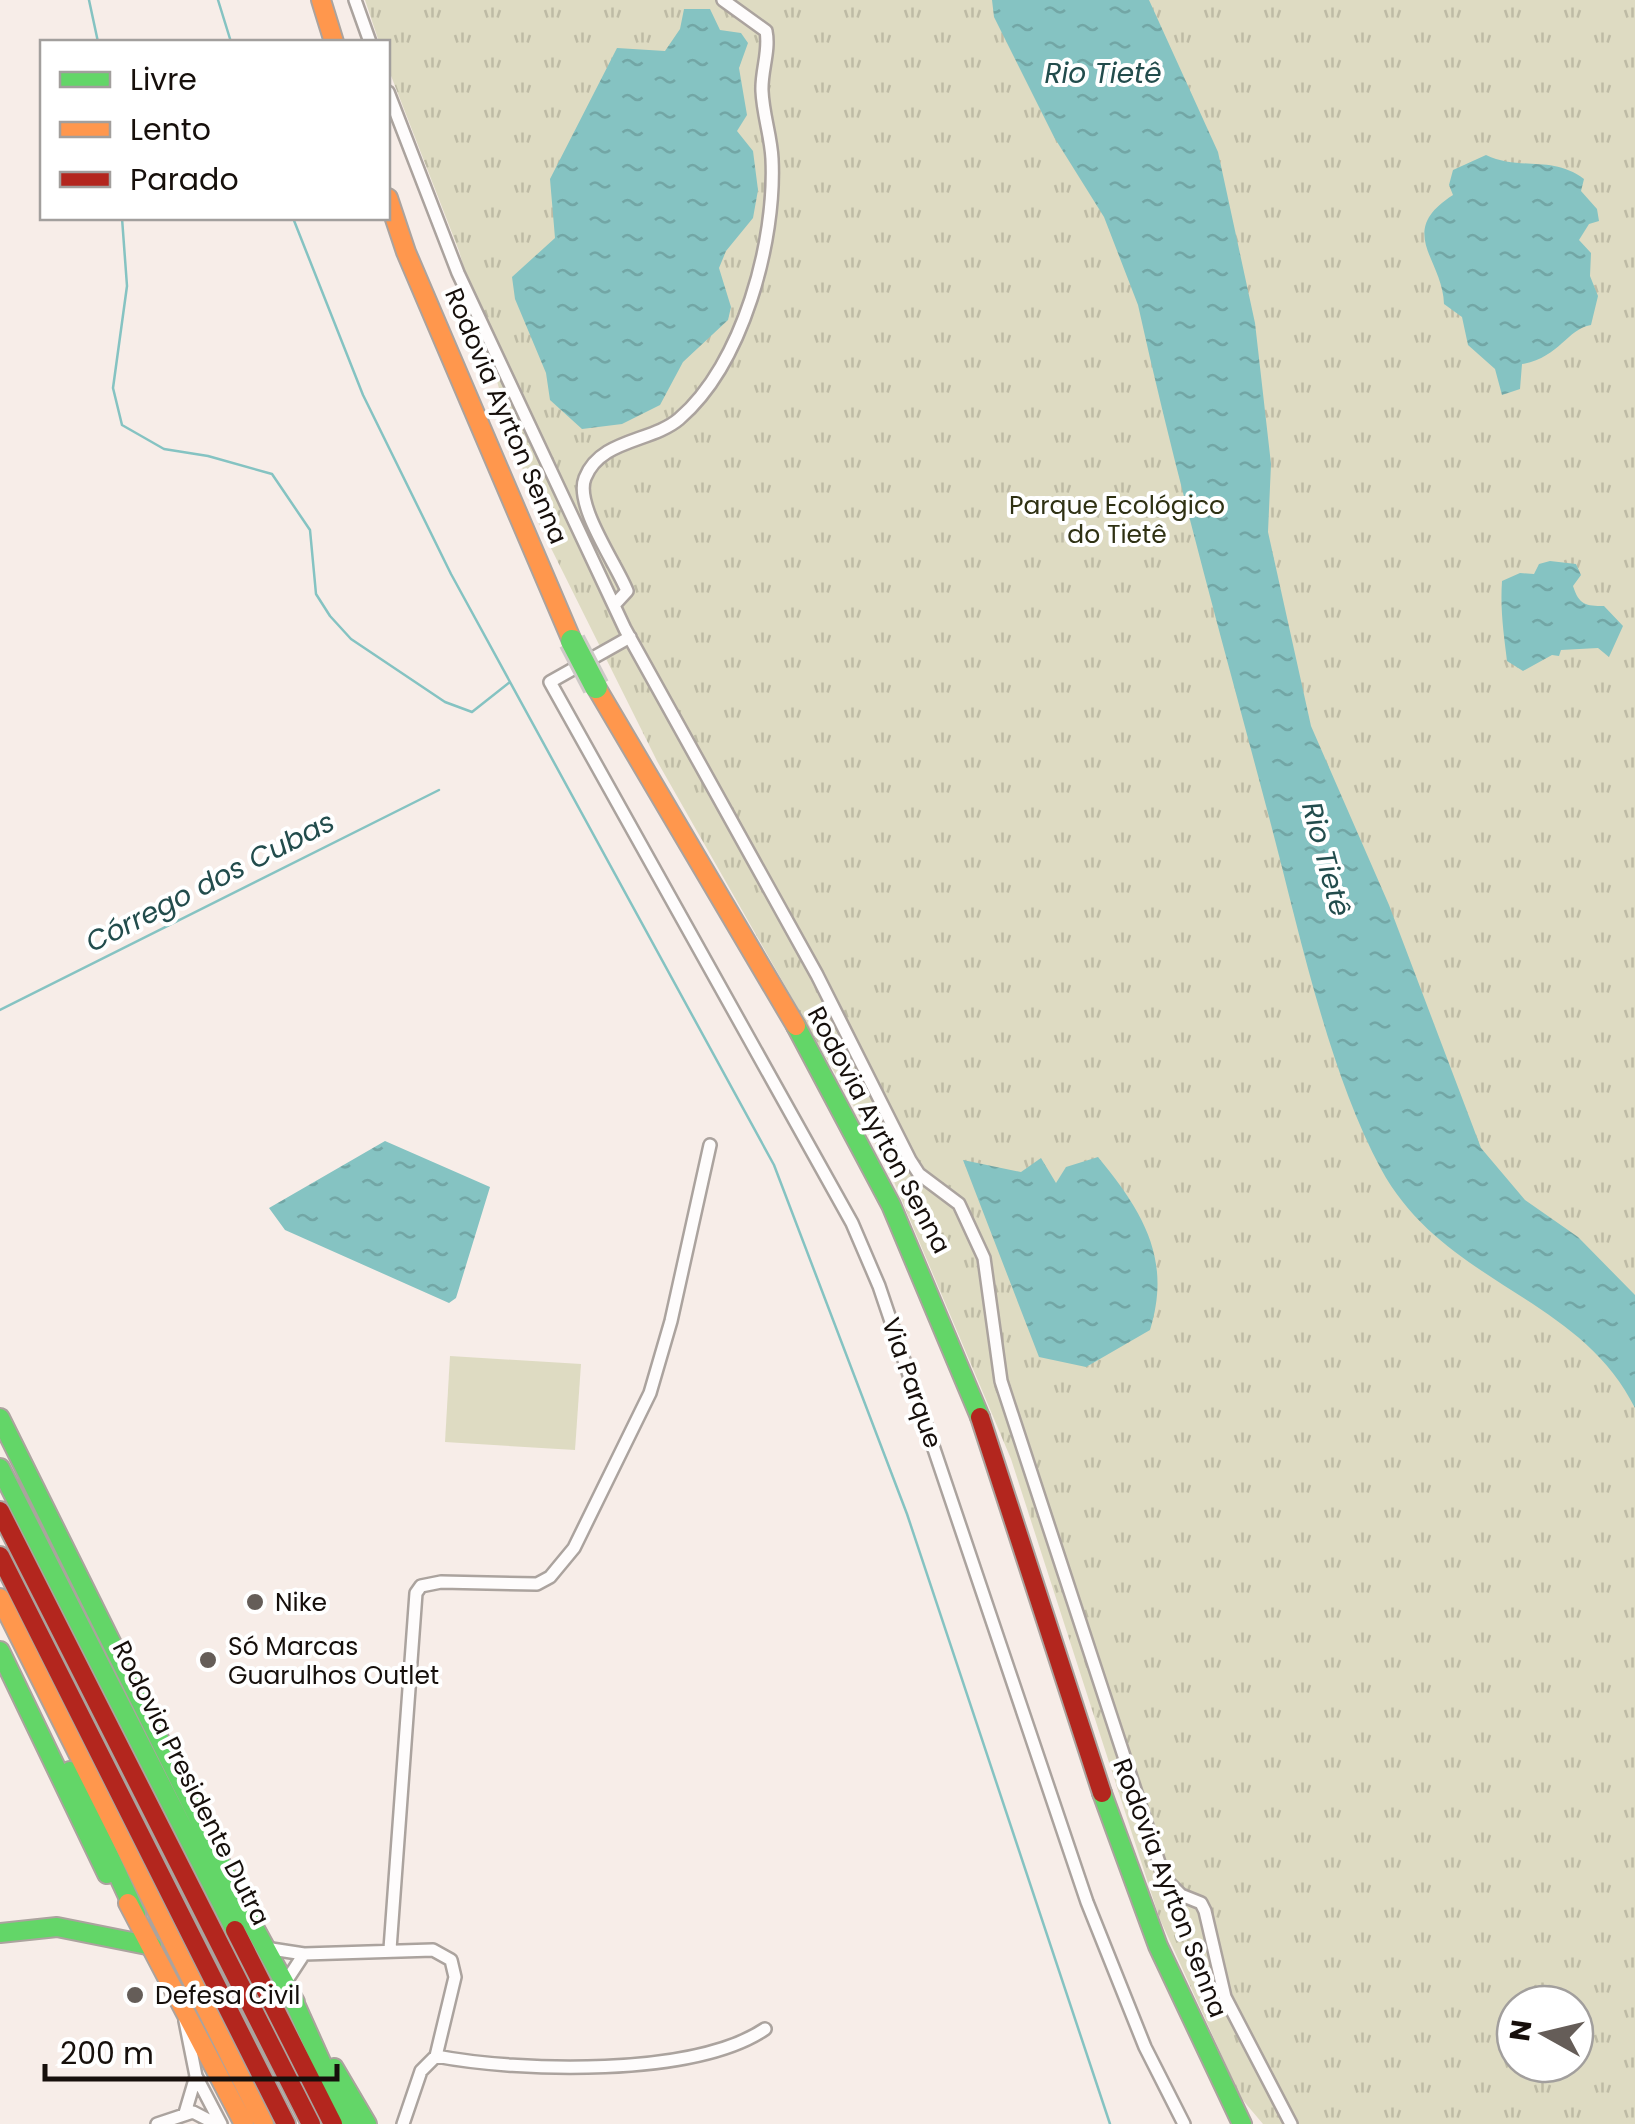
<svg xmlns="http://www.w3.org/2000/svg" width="1635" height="2124" font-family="Poppins,sans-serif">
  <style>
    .grass { fill: #dedbc2 }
    .park { fill: url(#park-tufts); fill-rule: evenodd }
    .water { fill: url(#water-ripples) }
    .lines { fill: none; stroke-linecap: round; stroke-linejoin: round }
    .stream { stroke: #85c3c2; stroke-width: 2.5 }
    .street-casing { stroke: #aba39e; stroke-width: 16 }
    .fast-casing { stroke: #aba39e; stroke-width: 22 }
    .slow-casing { stroke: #aba39e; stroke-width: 22 }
    .jam-casing { stroke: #aba39e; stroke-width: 22 }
    .street { stroke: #fefcfc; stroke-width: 11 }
    .fast { stroke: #63d668; stroke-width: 18 }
    .slow { stroke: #ff974d; stroke-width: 18 }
    .jam { stroke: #b3261e; stroke-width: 18 }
    .fast-bridge-casing { stroke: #cdc9c6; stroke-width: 28; stroke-linecap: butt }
    .fast-bridge { stroke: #63d668; stroke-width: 22 }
    .poi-dot { fill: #655d58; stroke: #fff; stroke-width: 4 }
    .labels { text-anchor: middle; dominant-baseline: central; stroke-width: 8; stroke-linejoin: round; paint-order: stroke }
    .street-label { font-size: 25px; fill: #160f0b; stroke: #fff }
    .park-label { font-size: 25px; fill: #2f3113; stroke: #fff }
    .poi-label { font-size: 25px; fill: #160f0b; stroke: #fff; text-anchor: start }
    .water-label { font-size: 28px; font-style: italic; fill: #224c4c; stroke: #fff }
  </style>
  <defs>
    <pattern id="park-tufts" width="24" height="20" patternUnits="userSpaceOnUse" patternTransform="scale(2.5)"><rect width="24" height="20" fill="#dedbc2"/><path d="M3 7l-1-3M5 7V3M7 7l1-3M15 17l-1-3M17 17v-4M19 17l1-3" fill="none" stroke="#bebba5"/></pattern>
    <pattern id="water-ripples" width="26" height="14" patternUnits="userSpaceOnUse" patternTransform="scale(2.5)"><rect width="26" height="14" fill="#85c3c2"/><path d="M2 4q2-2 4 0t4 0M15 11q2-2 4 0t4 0" fill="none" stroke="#72a6a5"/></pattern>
  </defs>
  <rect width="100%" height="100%" fill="#f7ede8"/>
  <path class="grass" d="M 450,1356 L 581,1364 L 575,1450 L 445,1442 Z"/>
  <path class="park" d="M 365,0 L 1635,0 L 1635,2124 L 1263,2124 L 1241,2098 L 1159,1917 L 1011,1459 L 886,1163 L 657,761 L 538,522 L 459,251 L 388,68 L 388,42 L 379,42 ZM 1515,2004 L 1575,2004 L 1575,2064 L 1515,2064 Z"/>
  <path class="water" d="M 992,0 L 1149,0 L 1218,152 L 1255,323 L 1271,464 L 1268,532 L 1311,726 L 1389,905 L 1481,1148 L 1525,1200 L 1578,1237 L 1635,1295 L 1635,1408 C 1579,1295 1444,1285 1381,1169 C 1328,1071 1298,926 1269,817 C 1224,647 1176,477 1138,305 L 1104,217 L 1054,137 L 994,17 Z
    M 684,9 L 710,9 L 720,30 L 741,33 L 748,43 L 739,68 L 747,115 L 737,131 L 753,151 L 758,190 L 753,218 L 726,251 L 719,268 L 731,307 L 728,320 L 683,362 L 660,405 L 622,424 L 582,429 L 550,400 L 546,373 L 515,299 L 512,277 L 555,238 L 550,179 L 617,48 L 665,51 L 680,29 Z
    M 1486,155 C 1519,171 1552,155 1584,179 L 1581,191 L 1597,209 L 1599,221 L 1589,224 L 1579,240 L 1591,253 L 1590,276 L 1598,296 L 1591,325 C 1567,329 1559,358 1522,364 L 1520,389 L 1502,395 L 1495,369 L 1468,345 L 1462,317 L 1444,304 C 1443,259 1395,232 1453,195 L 1449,185 L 1453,170 Z
    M 1550,561 L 1576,564 L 1581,575 L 1573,586 C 1579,605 1586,606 1604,606 L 1623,626 L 1609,657 L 1598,648 L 1561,650 L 1559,656 L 1552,655 L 1523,671 L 1507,661 C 1504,635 1500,611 1502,581 L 1520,573 L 1534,574 L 1539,564 Z
    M 385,1141 L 490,1187 L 456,1298 L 449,1303 L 285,1230 L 269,1208 Z
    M 1098,1157 C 1143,1212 1172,1259 1150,1330 L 1086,1367 L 1039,1357 L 963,1160 L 1021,1172 L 1041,1158 L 1056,1183 L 1066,1167 Z"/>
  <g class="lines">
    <path class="stream" d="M 89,0 L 98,42
      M 218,0 L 231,42
      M 122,218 L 127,286 L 113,388 L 122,425 L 164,449 L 208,456 L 272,474 L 310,530 L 316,594 L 330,616 L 351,639 L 445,702 L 472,712 L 510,682
      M 293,218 L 363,395 L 451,574 L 774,1165 L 907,1514 L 1110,2124
      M 0,1010 L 439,790"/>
    <defs>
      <path id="street" d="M 355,0 L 370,42
        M 388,92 L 458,273 L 625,629 L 817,975 L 910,1160 L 919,1174 L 959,1204 L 984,1258 L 1001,1381 L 1164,1878 L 1181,1895 L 1201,1903 L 1205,1911 L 1225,1997 L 1291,2124
        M 615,604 L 627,591 C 617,565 574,505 585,478 C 600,439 652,442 679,419 C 743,364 776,241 772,159 C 771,136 763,115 762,91 C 761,71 770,51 766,31 L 723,0
        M 630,637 L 550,682 L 852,1223 L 879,1286 L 1087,1902 L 1145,2047 L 1184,2124
        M 265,1948 L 304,1954 L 433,1950 L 451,1960 L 455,1977 L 436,2056 L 421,2071 L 403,2124
        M 390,1949 L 416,1593 L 421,1586 L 441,1582 L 537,1584 L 550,1577 L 574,1548 L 650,1393 L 671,1321 L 710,1145
        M 285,1983 L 304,1954
        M 185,2021 L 196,2076 L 221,2124
        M 436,2056 C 519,2072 694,2077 765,2029
        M 185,2113 L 196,2076
        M 157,2124 L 193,2112 L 216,2124"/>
      <path id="fast" d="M 796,1026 L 891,1205 L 980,1417
        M 0,1418 L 237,1896 L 295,2002
        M 0,1468 L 235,1930
        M 0,1651 L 107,1874
        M 70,1771 L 136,1914
        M 1102,1793 L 1158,1946 L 1242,2124
        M 0,1933 L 57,1927 L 152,1946
        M 291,1995 L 349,2124
        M 334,2068 L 367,2124"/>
      <path id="slow" d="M 321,0 L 334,42
        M 388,198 L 406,252 L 572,641
        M 596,687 L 796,1026
        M 0,1598 L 264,2124
        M 128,1903 L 244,2124"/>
      <path id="jam" d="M 980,1417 L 1102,1793
        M 0,1511 L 311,2124
        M 0,1556 L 286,2124
        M 235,1930 L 333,2124"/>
    </defs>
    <use href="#street" class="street-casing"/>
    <use href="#fast" class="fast-casing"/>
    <use href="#slow" class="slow-casing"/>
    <use href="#jam" class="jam-casing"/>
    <use href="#street" class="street"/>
    <use href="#fast" class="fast"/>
    <use href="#slow" class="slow"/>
    <use href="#jam" class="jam"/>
    <defs>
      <path id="fast-bridge" d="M 572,641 L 596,687"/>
    </defs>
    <use href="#fast-bridge" class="fast-bridge-casing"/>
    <use href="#fast-bridge" class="fast-bridge"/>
  </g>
  <g class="poi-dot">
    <circle cx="255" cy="1602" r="10"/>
    <circle cx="208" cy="1660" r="10"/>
    <circle cx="135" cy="1995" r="10"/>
  </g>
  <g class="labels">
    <g class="street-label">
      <text transform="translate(506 416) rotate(67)">Rodovia Ayrton Senna</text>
      <text transform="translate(879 1130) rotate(62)">Rodovia Ayrton Senna</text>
      <text transform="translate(912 1383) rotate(71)">Via Parque</text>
      <text transform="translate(191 1783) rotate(63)">Rodovia Presidente Dutra</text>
      <text transform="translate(1170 1888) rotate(69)">Rodovia Ayrton Senna</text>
    </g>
    <g class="park-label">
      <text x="1117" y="505">Parque Ecológico<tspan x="1117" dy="29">do Tietê</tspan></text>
    </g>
    <g class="poi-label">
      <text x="275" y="1602">Nike</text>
      <text x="228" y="1646">Só Marcas<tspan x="228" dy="29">Guarulhos Outlet</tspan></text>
      <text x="155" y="1995">Defesa Civil</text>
    </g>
    <g class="water-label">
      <text x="1103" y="73">Rio Tietê</text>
      <text transform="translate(1326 859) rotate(75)">Rio Tietê</text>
      <text transform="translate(210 882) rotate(-27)">Córrego dos Cubas</text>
    </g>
  </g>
  <rect x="40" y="40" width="350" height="180" fill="#ffffff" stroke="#a29f9d" stroke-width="2.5"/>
  <rect x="60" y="72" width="50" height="15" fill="#63d668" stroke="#a29f9d" stroke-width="2.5"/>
  <text x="130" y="90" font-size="30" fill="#160f0b">Livre</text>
  <rect x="60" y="122" width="50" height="15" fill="#ff974d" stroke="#a29f9d" stroke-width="2.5"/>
  <text x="130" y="140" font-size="30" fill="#160f0b">Lento</text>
  <rect x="60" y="172" width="50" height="15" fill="#b3261e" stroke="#a29f9d" stroke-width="2.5"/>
  <text x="130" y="190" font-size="30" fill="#160f0b">Parado</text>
  <g transform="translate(1545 2034) rotate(278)"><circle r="48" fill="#ffffff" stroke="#a29f9d" stroke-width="2.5"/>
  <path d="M0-8L18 38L0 25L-18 38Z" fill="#655d58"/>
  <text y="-15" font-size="28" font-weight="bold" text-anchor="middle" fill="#160f0b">N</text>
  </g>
  <path d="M45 2064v15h292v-15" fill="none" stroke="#160f0b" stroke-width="5"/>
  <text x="60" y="2064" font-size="30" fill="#160f0b" stroke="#ffffff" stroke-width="8" paint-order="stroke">200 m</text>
</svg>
